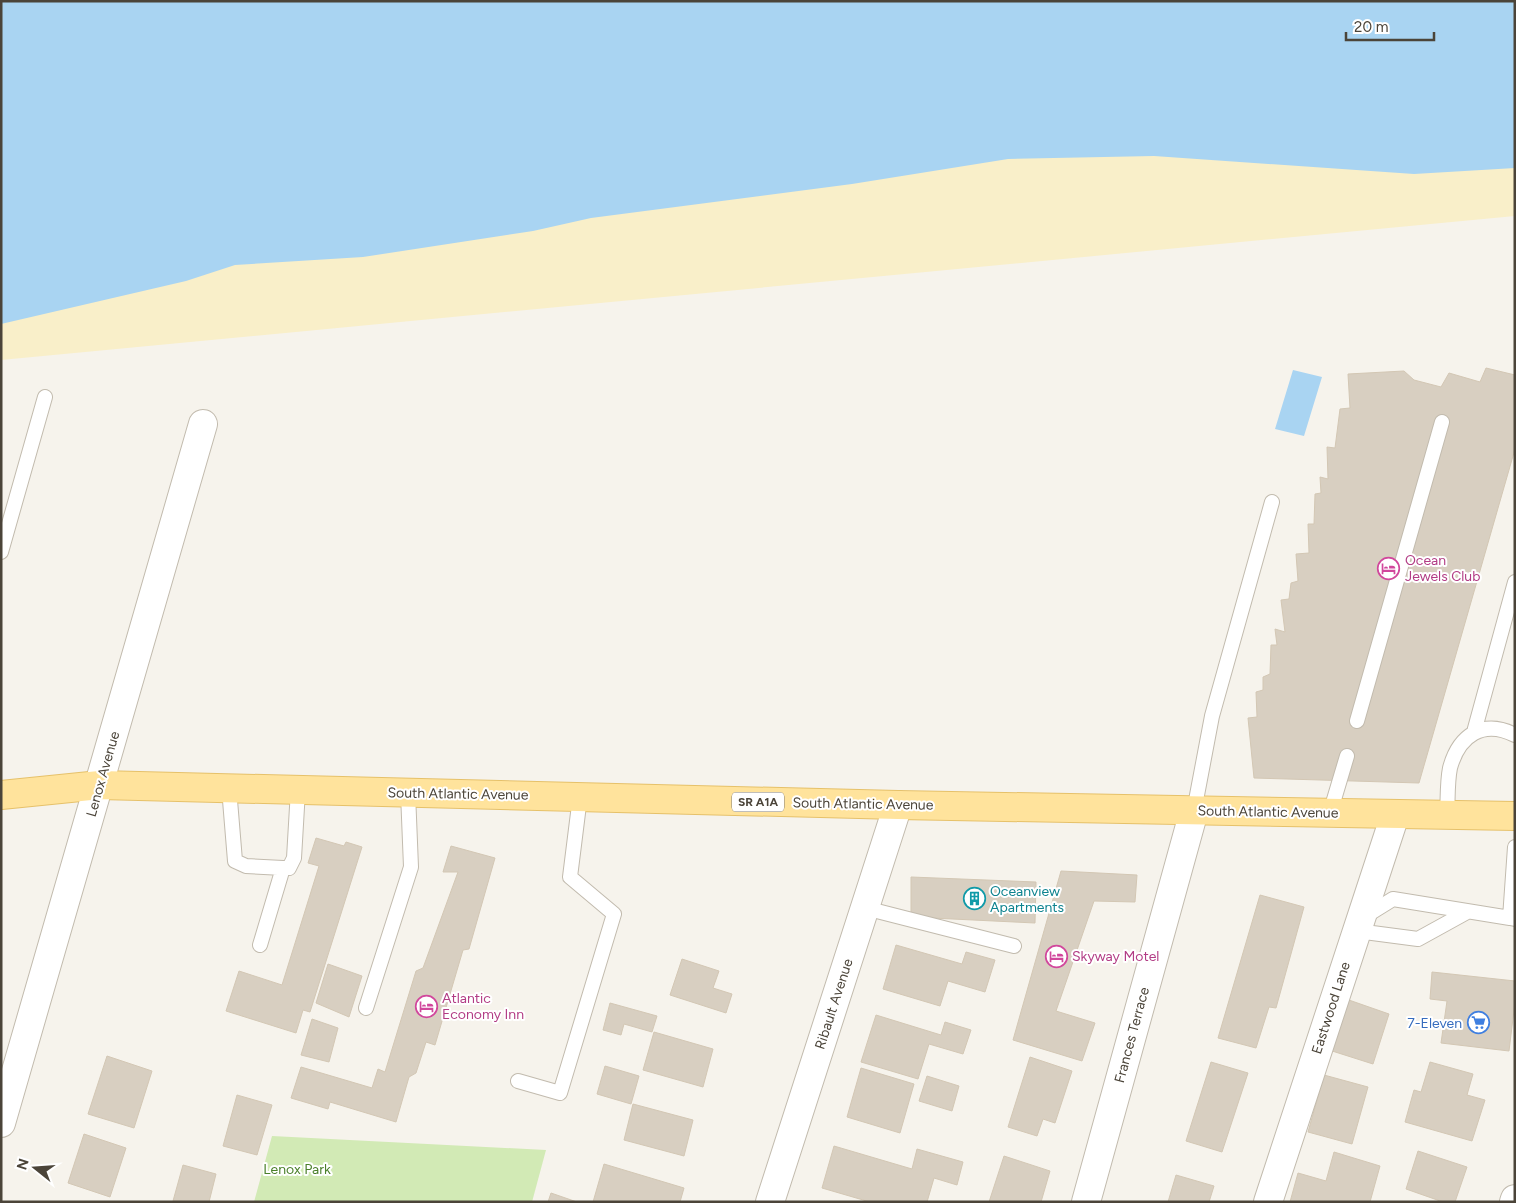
<svg xmlns="http://www.w3.org/2000/svg" width="1516" height="1203" font-family="Figtree,sans-serif">
  <style>
    .green { fill: #d2eab5 }
    .sand { fill: #f9efc9 }
    .water { fill: #a9d4f2 }
    .building { fill: #d8cfc1; stroke: #d3c7b4 }
    .lines { fill: none; stroke-linecap: round; stroke-linejoin: round }
    .service-casing { stroke: #c2bbae; stroke-width: 16 }
    .minor-casing { stroke: #c2bbae; stroke-width: 30 }
    .primary-casing { stroke: #e6c16a; stroke-width: 30 }
    .service { stroke: #fff; stroke-width: 14 }
    .minor { stroke: #fff; stroke-width: 28 }
    .primary { stroke: #ffe39c; stroke-width: 28 }
    .labels { text-anchor: middle; dominant-baseline: central; stroke-width: 4; stroke-linejoin: round; paint-order: stroke }
    .shield { fill: #fff; stroke: #817c74; stroke-width: 1 }
    .shield-label { font-size: 12px; font-weight: bold; fill: #4b4439 }
    .hotel-label { font-size: 14px; fill: #b23c85; stroke: #fff; text-anchor: start }
    .street-label { font-size: 14px; fill: #4b4439; stroke: #fff }
    .culture-label { font-size: 14px; fill: #0d838f; stroke: #fff; text-anchor: start }
    .shop-label { font-size: 14px; fill: #366cbe; stroke: #fff; text-anchor: end }
    .park-label { font-size: 14px; fill: #4a7f2a; stroke: #fff }
  </style>
  <rect width="100%" height="100%" fill="#f6f3ec"/>
  <path class="green" d="M 272,1136 L 546,1150 L 532,1202 L 254,1202 Z"/>
  <path class="sand" d="M 403,1 L 1515,1 L 1515,216 L 1,360 L 1,35 Z"/>
  <path class="water" d="M 1,1 L 1515,1 L 1515,168 L 1414,174 L 1154,156 L 1008,159 L 852,184 L 591,218 L 533,231 L 363,257 L 235,265 L 186,281 L 1,324 Z
    M 1293,370 L 1322,377 L 1304,436 L 1275,429 Z"/>
  <path class="building" d="M 1486,368 L 1515,375 L 1515,449 L 1419,783 L 1254,778 L 1248,718 L 1257,717 L 1256,692 L 1263,690 L 1263,677 L 1270,674 L 1271,645 L 1277,645 L 1275,629 L 1285,632 L 1281,600 L 1289,599 L 1291,583 L 1298,581 L 1296,554 L 1309,553 L 1308,524 L 1314,524 L 1315,494 L 1321,493 L 1320,477 L 1328,479 L 1327,447 L 1335,448 L 1340,409 L 1350,408 L 1348,374 L 1404,371 L 1414,380 L 1441,387 L 1449,373 L 1480,382 Z
    M 316,838 L 344,846 L 346,842 L 362,847 L 310,1012 L 303,1010 L 296,1033 L 226,1011 L 239,971 L 282,985 L 319,866 L 308,863 Z
    M 451,846 L 495,858 L 469,949 L 463,950 L 435,1045 L 426,1042 L 416,1073 L 409,1077 L 396,1122 L 330,1102 L 328,1109 L 291,1098 L 301,1067 L 372,1088 L 378,1069 L 385,1072 L 416,971 L 423,968 L 458,872 L 443,872 Z
    M 1061,871 L 1137,875 L 1135,902 L 1094,901 L 1056,1011 L 1095,1023 L 1082,1061 L 1013,1040 Z
    M 911,877 L 1036,882 L 1035,923 L 911,917 Z
    M 1260,895 L 1304,907 L 1276,1008 L 1269,1007 L 1256,1048 L 1218,1038 Z
    M 896,945 L 962,964 L 966,952 L 995,960 L 985,992 L 948,981 L 940,1006 L 883,989 Z
    M 682,959 L 719,971 L 713,988 L 732,994 L 726,1013 L 670,995 Z
    M 328,964 L 362,976 L 349,1017 L 316,1003 Z
    M 1432,972 L 1515,981 L 1515,1002 L 1509,1051 L 1441,1043 L 1447,1001 L 1430,999 Z
    M 1346,999 L 1389,1014 L 1373,1064 L 1329,1050 Z
    M 610,1003 L 657,1016 L 652,1032 L 624,1024 L 621,1035 L 603,1030 Z
    M 876,1015 L 941,1035 L 945,1022 L 971,1030 L 963,1054 L 929,1044 L 918,1079 L 861,1062 Z
    M 312,1019 L 338,1028 L 329,1062 L 301,1055 Z
    M 654,1032 L 713,1049 L 703,1087 L 643,1070 Z
    M 107,1056 L 152,1071 L 134,1128 L 88,1114 Z
    M 1030,1057 L 1072,1071 L 1055,1123 L 1043,1119 L 1037,1136 L 1008,1127 Z
    M 1211,1062 L 1248,1073 L 1222,1152 L 1186,1141 Z
    M 1430,1062 L 1473,1074 L 1467,1095 L 1485,1100 L 1472,1141 L 1405,1122 L 1414,1090 L 1421,1092 Z
    M 605,1066 L 639,1076 L 631,1104 L 597,1094 Z
    M 861,1068 L 914,1084 L 900,1133 L 847,1117 Z
    M 1324,1075 L 1368,1087 L 1352,1144 L 1308,1132 Z
    M 927,1076 L 959,1086 L 952,1111 L 919,1101 Z
    M 237,1095 L 272,1105 L 257,1155 L 223,1146 Z
    M 633,1104 L 693,1120 L 684,1156 L 624,1140 Z
    M 84,1134 L 126,1148 L 110,1197 L 68,1183 Z
    M 834,1146 L 912,1169 L 917,1149 L 963,1162 L 957,1185 L 934,1178 L 927,1202 L 870,1202 L 822,1188 Z
    M 1418,1151 L 1467,1167 L 1455,1202 L 1443,1202 L 1406,1189 Z
    M 1334,1152 L 1380,1166 L 1370,1202 L 1290,1202 L 1298,1173 L 1326,1181 Z
    M 1004,1156 L 1050,1171 L 1041,1202 L 989,1202 Z
    M 604,1164 L 684,1188 L 680,1202 L 593,1202 Z
    M 183,1165 L 216,1174 L 209,1202 L 173,1201 Z
    M 1176,1175 L 1214,1186 L 1209,1202 L 1168,1202 Z
    M 551,1193 L 577,1202 L 548,1202 Z"/>
  <g class="lines">
    <defs>
      <path id="service" d="M 1,552 L 45,397
        M 1357,721 L 1442,422
        M 1474,732 L 1515,582
        M 229,788 L 235,861 L 246,866 L 283,868 L 289,868 L 294,858 L 298,790
        M 1194,811 L 1212,716 L 1272,502
        M 1330,813 L 1347,756
        M 1447,815 C 1448,800 1447,783 1450,768 C 1459,735 1483,719 1515,735
        M 1515,847 L 1510,918 L 1515,919
        M 865,908 L 1014,946
        M 1364,917 L 1393,899 L 1510,918
        M 1357,931 L 1418,939 L 1467,912
        M 260,945 L 283,868
        M 366,1008 L 411,867 L 408,793
        M 518,1081 L 560,1093 L 614,914 L 570,877 L 580,797"/>
      <path id="minor" d="M 1,1123 L 203,424
        M 770,1202 L 898,805
        M 1086,1202 L 1194,811
        M 1268,1202 L 1395,815
        M 1514,1202 L 1515,1199"/>
      <path id="primary" d="M 1,795 L 100,785 L 898,805 L 1515,816"/>
    </defs>
    <use href="#service" class="service-casing"/>
    <use href="#minor" class="minor-casing"/>
    <use href="#primary" class="primary-casing"/>
    <use href="#service" class="service"/>
    <use href="#minor" class="minor"/>
    <use href="#primary" class="primary"/>
  </g>
  <defs>
    <symbol id="hotel-ring" viewBox="-11 -11 22 22"><circle r="9.5" fill="#fff" stroke="#d1479c" stroke-width="1.5"/><path d="M-6-4.5h1.5V1H6V5H4.5V3h-9V5H-6ZM-4 0a1.8 1.8 0 1 1 3.6 0ZM.5 0V-2.5h3Q6-2.5 6 0Z" fill="#d1479c"/></symbol>
    <symbol id="building-ring" viewBox="-11 -11 22 22"><circle r="9.5" fill="#fff" stroke="#0f9aa8" stroke-width="1.5"/><path d="M-4-6H4V6H1V3H-1V6H-4ZM-2.5-4.3h1.7v1.8h-1.7ZM.8-4.3h1.7v1.8H.8ZM-2.5-1h1.7V.8h-1.7ZM.8-1h1.7V.8H.8Z" fill="#0f9aa8"/></symbol>
    <symbol id="supermarket-ring" viewBox="-11 -11 22 22"><circle r="9.5" fill="#fff" stroke="#3f7fe0" stroke-width="1.5"/><path d="M-6-5.5h2.5l.6 2H6L4.5 2H-2.5L-4.4-4H-6ZM-1.5 3.2a1.3 1.3 0 1 0 .1 0ZM3 3.2a1.3 1.3 0 1 0 .1 0Z" fill="#3f7fe0"/></symbol>
  </defs>
  <g fill-rule="evenodd">
    <use href="#hotel-ring" x="1376" y="556" width="25" height="25"/>
    <use href="#building-ring" x="962" y="886" width="25" height="25"/>
    <use href="#hotel-ring" x="1044" y="944" width="25" height="25"/>
    <use href="#hotel-ring" x="414" y="994" width="25" height="25"/>
    <use href="#supermarket-ring" x="1466" y="1010" width="25" height="25"/>
  </g>
  <g class="labels">
    <rect class="shield" x="732" y="792.5" width="52" height="19" rx="4"/>
    <g class="shield-label">
      <text x="758" y="802">SR A1A</text>
    </g>
    <g class="hotel-label">
      <text x="1405" y="560">Ocean<tspan x="1405" dy="16">Jewels Club</tspan></text>
      <text x="1072" y="956">Skyway Motel</text>
      <text x="442" y="998">Atlantic<tspan x="442" dy="16">Economy Inn</tspan></text>
    </g>
    <g class="street-label">
      <text transform="translate(103 774) rotate(-74)">Lenox Avenue</text>
      <text transform="translate(458 794) rotate(1)">South Atlantic Avenue</text>
      <text transform="translate(863 804) rotate(1)">South Atlantic Avenue</text>
      <text transform="translate(1268 812) rotate(1)">South Atlantic Avenue</text>
      <text transform="translate(834 1004) rotate(-72)">Ribault Avenue</text>
      <text transform="translate(1331 1008) rotate(-72)">Eastwood Lane</text>
      <text transform="translate(1132 1035) rotate(-75)">Frances Terrace</text>
    </g>
    <g class="culture-label">
      <text x="990" y="891">Oceanview<tspan x="990" dy="16">Apartments</tspan></text>
    </g>
    <g class="shop-label">
      <text x="1462" y="1023">7-Eleven</text>
    </g>
    <g class="park-label">
      <text x="297" y="1169">Lenox Park</text>
    </g>
  </g>
  <rect width="1516" height="1203" fill="none" stroke="#4b4439" stroke-width="5"/>
  <g transform="translate(35 1168) rotate(287)" stroke="#ffffff" stroke-width="4" paint-order="stroke">
  <path d="M0-4L9 19L0 12L-9 19Z" fill="#4b4439"/>
  <text y="-8" font-size="14" font-weight="bold" text-anchor="middle" fill="#4b4439">N</text>
  </g>
  <path d="M1346 32v8h88v-8" fill="none" stroke="#4b4439" stroke-width="2.5"/>
  <text x="1354" y="32" font-size="15" fill="#4b4439" stroke="#ffffff" stroke-width="4" paint-order="stroke">20 m</text>
</svg>
